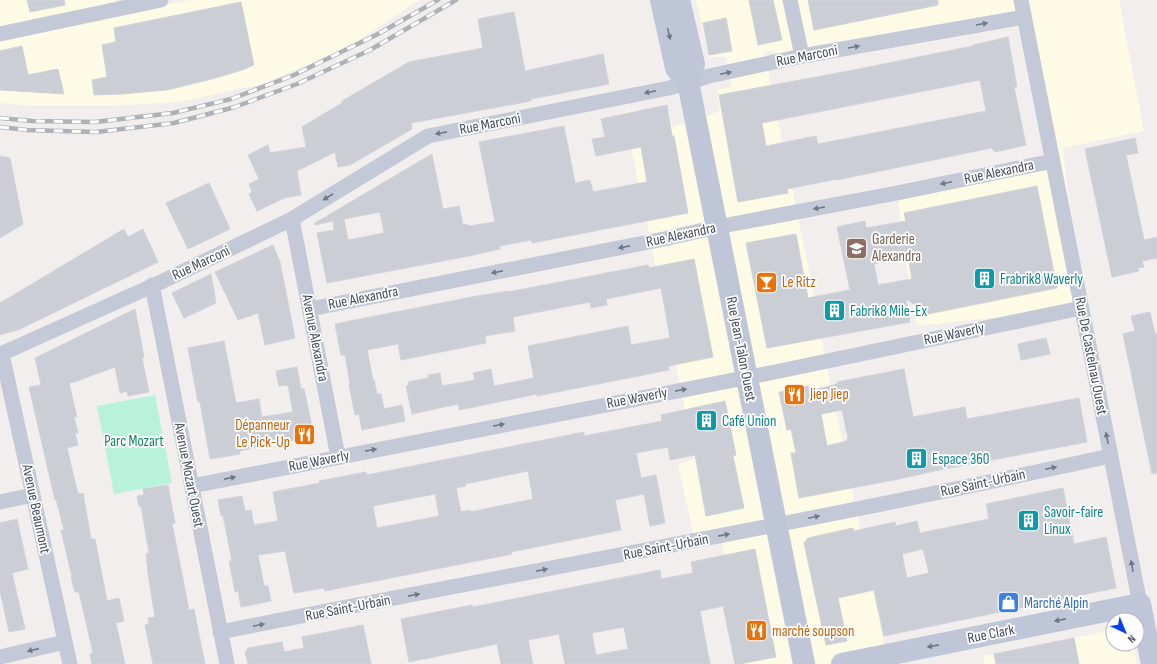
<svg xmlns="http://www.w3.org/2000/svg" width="1157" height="664" font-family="'Sofia Sans Condensed',sans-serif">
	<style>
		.commercial { fill: #fdfbe5 }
		.green { fill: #b8f2da }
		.building { fill: #ccced6; stroke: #d1d2da; fill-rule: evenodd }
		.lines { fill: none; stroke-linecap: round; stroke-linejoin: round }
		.street { stroke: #c3c9d6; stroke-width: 15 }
		.secondary { stroke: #bec6d8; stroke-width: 22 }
		.rail-casing { stroke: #afb1b9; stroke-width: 4.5 }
		.rail { stroke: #fff; stroke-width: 3; stroke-dasharray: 9; stroke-linecap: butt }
		.oneway { fill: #707887 }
		.oneway2 { fill: #6f7787 }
		.labels { text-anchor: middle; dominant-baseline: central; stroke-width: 3.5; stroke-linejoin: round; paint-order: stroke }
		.street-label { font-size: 15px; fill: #444c5c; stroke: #fff }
		.education-label { font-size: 15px; fill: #785e54; stroke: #fff; text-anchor: start }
		.culture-label { font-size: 15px; fill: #0d838f; stroke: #fff; text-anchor: start }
		.food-label { font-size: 15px; fill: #c56008; stroke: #fff; text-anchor: start }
		.park-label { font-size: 15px; fill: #0f8360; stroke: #fff }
		.shop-label { font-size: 15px; fill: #366cbe; stroke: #fff; text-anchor: start }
	</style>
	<rect width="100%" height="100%" fill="#f1eeed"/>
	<!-- commercial -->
	<path class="commercial" d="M0 0H115L118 14 191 0H419L349 47 262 84 179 102 111 106H30L0 103Z
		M696 0H1021L1024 17 802 56 764 51 814 295 826 362 888 664H741L721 536 695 541 678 465 694 459 681 390 633 156 623 113 668 106 672 127 720 111 717 90 732 87 726 57H709Z
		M1022 0H1119L1144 131 1063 148 1081 308 1069 310 917 326 908 276 897 193 1053 161Z
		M1113 630V644H1133L1137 664H985L983 656Z"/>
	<!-- green -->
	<path class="green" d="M155 395 172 483 114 494 97 406Z"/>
	<!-- building -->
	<path class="building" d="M27 0H64L65 5 30 12Z
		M749 0H773L782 40 758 45Z
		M808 0H938V5L814 30Z
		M241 2 254 65 242 70 212 79 167 90 121 94 94 95 92 80 107 77 102 45 116 42 114 28Z
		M514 12 525 71 603 54 609 84 531 99V101L411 123 412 129 350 165 338 167 335 152 297 171 301 195 284 198 257 211 249 194 252 192 249 184 259 179 248 155 268 145 270 153 306 147 302 127 342 103V101L409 62 483 48 478 19Z
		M726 18 732 51 709 55 703 23Z
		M1008 37 1017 87H1014L1026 145 995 152 991 148 837 180V179L787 189 788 193 738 202 719 95 859 69 973 46V45ZM980 80 986 111 818 144 816 136 766 146 762 123Z
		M22 46 28 75 58 69 64 94 0 90V51Z
		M667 105 672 136H674L688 213 532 243 531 240 499 246 500 249 469 256 327 283 317 233 334 230 333 221 315 225V223L432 154 443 209 459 206 463 225 467 224 468 226 495 222 479 142 564 126 575 183 590 180 593 192 647 182 641 147 596 156 592 139 605 137 601 119ZM380 212 384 233 348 240 344 219Z
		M1135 138 1138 153 1126 155 1144 240 1157 237V258L1142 261 1144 267 1138 268 1139 271 1112 277 1085 149Z
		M0 156 10 158 23 224 0 238Z
		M209 183 230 229 188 249 166 203Z
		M1037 186 1057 288 928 314 906 299 910 322 767 348 746 243 796 234 808 298 850 290 837 227 865 221 866 228 906 221 904 213ZM908 257 912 279 878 285 874 264Z
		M124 229 128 237 143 229 158 262 18 330H17L0 335V303Z
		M273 245 280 262 295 338 265 345 258 313 238 320 215 272Z
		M694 259 713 357 668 366 669 370 537 396V394L459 410 458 404 412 414 406 386 409 385 408 382 429 378 428 375 440 373 442 386 475 380 473 373 491 369 494 386 534 378 528 346 628 326 631 345 670 338 661 288 606 299 607 305 591 308 590 302 513 317 515 331 485 336 486 343 401 360 398 344 367 350 373 380H374L377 394H381L384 409 402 405 405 421 362 430 359 414 355 415 349 385 350 384 345 355H341L335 324 477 296 508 291V292L648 265 649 268Z
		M211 274 216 303 184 318 172 293Z
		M135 309 144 357 142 358 149 392 128 396 127 391 120 393 115 367 77 381 69 383 77 417H74L78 433H75L78 445 67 448 78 494 83 493 91 539H95L107 601 119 598 124 621 116 623 125 664H92L90 654 93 653 85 618 79 592H75L71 577H72L61 530H64L56 499 55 500 29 387 41 385 35 358Z
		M1150 312 1155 334H1157V473L1152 474 1123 334 1135 331 1131 316Z
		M1046 338 1050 354 1021 360 1018 344Z
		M224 341 236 403 259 399 262 417 293 412 288 385 279 386 276 371 297 367 301 389H304L314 436 239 451 240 454 210 459 200 402H198L188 348Z
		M904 369 913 417 965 407 967 419 1079 398 1087 442 934 471 904 478 799 498 791 453H796L791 429 787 430 779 392 808 386 809 391 837 384V382ZM842 410 848 438H847V441L827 446 821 414Z
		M725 401 736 455 733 456 744 508 706 516 695 455 670 460 668 447 636 453 641 478 656 475 665 523 650 526 644 494 615 500 621 530 511 552 512 554 325 591 324 588 294 593 285 551 258 555 264 586H268L271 601 241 607 238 591 235 592 229 561H232L223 516H221L218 500 242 496 245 511 251 510 254 525 278 521 273 492 320 483 319 481 366 472 367 475 584 432V436L647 424 662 421 661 415ZM528 471 533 499 470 512V510L461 512 456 488 466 486 465 484ZM435 494 439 516 377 528 373 506Z
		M168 485 175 523H172L189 610 194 609 205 664H153L145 625 149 624 148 618 155 617 148 574 146 554 149 553 141 506 139 507 137 496 144 495 143 489Z
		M1063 488 1074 544 1106 537 1116 588 884 636 874 590 838 598 847 641 826 645 804 543 808 538 853 528 854 531 895 522 896 526 917 521 920 533 989 519 986 504ZM923 549 929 573 907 578 902 554Z
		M17 519 28 569 12 573 25 629 9 632 0 591V523Z
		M755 549 776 657 740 664H735L723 606 700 611 710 664H565L559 634 528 640 533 664H501L497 644 409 662 401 619 472 605 473 607 660 570 661 579 693 573 691 562ZM624 627 628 649 596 655 592 633Z
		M363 625 371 664H248L245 652 248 648 282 642 284 652 304 648 302 637Z
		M1074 638 1079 664H996L994 654Z"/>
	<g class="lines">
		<!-- street -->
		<path class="street" d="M790 0 802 56
			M1021 0 1140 604
			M0 34 161 0
			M292 219 338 457
			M152 285 227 664
			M310 309 664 239 717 227 897 193 1053 161
			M0 354 12 349 161 282 292 219 428 136 669 88 709 76 802 56 1024 17
			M2 354 70 664
			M192 486 775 372 1081 308
			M0 502 33 495
			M220 632C517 573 815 521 1110 456
			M0 657 65 642"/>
		<!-- secondary -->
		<path class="secondary" d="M661 0 676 68 688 82
			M679 0 694 64 688 82 804 664
			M842 664 1140 604 1152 664"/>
		<defs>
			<path id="rail" d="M0 118 32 121 95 122 173 113 231 99 294 75 378 34 438 0
				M0 127 27 130 96 132 174 123 235 107 297 84 370 50 456 0"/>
		</defs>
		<!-- rail casing -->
		<use href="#rail" class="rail-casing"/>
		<!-- rail -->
		<use href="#rail" class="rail"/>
	</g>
	<!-- one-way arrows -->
	<defs><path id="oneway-solid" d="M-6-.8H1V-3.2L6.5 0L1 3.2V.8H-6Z"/></defs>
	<g class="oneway">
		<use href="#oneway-solid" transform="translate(982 24) rotate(-10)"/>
		<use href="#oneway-solid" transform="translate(854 47) rotate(-10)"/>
		<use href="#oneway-solid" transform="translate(726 73) rotate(-12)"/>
		<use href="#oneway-solid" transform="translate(650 92) rotate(169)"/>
		<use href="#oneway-solid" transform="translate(441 133) rotate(169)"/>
		<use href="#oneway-solid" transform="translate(946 183) rotate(168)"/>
		<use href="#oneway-solid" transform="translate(328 197) rotate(148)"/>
		<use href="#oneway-solid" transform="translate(819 208) rotate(169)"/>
		<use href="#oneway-solid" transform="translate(624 247) rotate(169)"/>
		<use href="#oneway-solid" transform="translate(497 272) rotate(169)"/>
		<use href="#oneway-solid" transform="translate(681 390) rotate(-11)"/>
		<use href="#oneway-solid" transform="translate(499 425) rotate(-11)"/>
		<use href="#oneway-solid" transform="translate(1107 438) rotate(-101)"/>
		<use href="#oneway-solid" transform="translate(371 450) rotate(-11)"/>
		<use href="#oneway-solid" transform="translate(1051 468) rotate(-12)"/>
		<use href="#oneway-solid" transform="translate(230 478) rotate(-11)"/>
		<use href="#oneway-solid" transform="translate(814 517) rotate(-12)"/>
		<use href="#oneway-solid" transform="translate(724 535) rotate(-11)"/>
		<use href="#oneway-solid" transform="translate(1132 566) rotate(-100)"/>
		<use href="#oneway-solid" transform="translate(542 570) rotate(-11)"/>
		<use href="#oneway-solid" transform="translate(414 595) rotate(-11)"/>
		<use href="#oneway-solid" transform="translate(259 625) rotate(-11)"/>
		<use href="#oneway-solid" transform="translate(33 650) rotate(167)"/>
	</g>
	<g class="oneway2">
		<use href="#oneway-solid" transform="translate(669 34) rotate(77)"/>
		<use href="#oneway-solid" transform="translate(1060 620) rotate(169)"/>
		<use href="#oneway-solid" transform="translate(933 646) rotate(169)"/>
	</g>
	<!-- icons -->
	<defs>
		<symbol id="school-square" viewBox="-11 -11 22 22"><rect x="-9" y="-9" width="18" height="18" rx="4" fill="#8d6e63" stroke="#fff"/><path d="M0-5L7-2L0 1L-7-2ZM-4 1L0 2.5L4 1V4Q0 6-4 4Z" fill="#fff"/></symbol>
		<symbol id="building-square" viewBox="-11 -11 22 22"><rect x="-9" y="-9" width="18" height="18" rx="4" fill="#0f9aa8" stroke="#fff"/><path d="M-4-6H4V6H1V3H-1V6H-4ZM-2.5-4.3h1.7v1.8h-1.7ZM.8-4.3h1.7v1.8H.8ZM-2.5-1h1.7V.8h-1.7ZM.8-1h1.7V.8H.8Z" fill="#fff"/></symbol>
		<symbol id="bar-square" viewBox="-11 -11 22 22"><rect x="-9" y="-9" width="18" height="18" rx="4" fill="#e8710a" stroke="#fff"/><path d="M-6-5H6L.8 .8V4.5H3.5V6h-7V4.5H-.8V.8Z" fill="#fff"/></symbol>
		<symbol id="restaurant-square" viewBox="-11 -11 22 22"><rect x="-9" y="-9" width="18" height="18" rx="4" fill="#e8710a" stroke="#fff"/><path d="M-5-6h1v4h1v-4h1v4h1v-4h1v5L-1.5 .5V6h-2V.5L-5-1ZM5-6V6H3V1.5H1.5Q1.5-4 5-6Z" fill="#fff"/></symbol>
		<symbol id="shop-square" viewBox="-11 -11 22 22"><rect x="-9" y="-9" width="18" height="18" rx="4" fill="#3f7fe0" stroke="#fff"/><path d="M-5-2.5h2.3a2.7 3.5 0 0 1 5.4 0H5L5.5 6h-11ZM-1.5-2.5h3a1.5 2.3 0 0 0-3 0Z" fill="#fff"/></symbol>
	</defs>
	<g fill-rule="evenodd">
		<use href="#school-square" x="844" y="236" width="25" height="25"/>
		<use href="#building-square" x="972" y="266" width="25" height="25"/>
		<use href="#bar-square" x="754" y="270" width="25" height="25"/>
		<use href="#building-square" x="822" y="298" width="25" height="25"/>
		<use href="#restaurant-square" x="782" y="382" width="25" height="25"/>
		<use href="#building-square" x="694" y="408" width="25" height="25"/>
		<use href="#restaurant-square" x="292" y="422" width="25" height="25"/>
		<use href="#building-square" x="904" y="446" width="25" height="25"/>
		<use href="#building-square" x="1016" y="508" width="25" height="25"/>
		<use href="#shop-square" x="996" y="590" width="25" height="25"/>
		<use href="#restaurant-square" x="744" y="618" width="25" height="25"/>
	</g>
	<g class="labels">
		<!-- street labels -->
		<g class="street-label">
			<text transform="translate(807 56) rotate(-11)">Rue Marconi</text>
			<text transform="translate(490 124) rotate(-11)">Rue Marconi</text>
			<text transform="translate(999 172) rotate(-12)">Rue Alexandra</text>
			<text transform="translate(681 235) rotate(-12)">Rue Alexandra</text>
			<text transform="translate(201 263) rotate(-25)">Rue Marconi</text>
			<text transform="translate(363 298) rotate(-11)">Rue Alexandra</text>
			<text transform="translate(954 334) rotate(-12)">Rue Waverly</text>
			<text transform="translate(315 338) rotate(79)">Avenue Alexandra</text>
			<text transform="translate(741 349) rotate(79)">Rue Jean-Talon Ouest</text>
			<text transform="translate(1091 356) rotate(79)">Rue De Castelnau Ouest</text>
			<text transform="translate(637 398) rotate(-11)">Rue Waverly</text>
			<text transform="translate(319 461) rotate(-11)">Rue Waverly</text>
			<text transform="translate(189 475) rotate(79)">Avenue Mozart Ouest</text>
			<text transform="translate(983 483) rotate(-12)">Rue Saint-Urbain</text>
			<text transform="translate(36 509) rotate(78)">Avenue Beaumont</text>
			<text transform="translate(666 547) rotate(-11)">Rue Saint-Urbain</text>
			<text transform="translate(348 608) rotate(-11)">Rue Saint-Urbain</text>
			<text transform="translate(991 634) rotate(-11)">Rue Clark</text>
		</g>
		<!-- education labels -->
		<g class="education-label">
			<text x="872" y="239">Garderie<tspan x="872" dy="17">Alexandra</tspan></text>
		</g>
		<!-- culture labels -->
		<g class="culture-label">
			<text x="1000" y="279">Frabrik8 Waverly</text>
			<text x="850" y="311">Fabrik8 Mile-Ex</text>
			<text x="722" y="421">Café Union</text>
			<text x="932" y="459">Espace 360</text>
			<text x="1044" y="512">Savoir-faire<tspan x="1044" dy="17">Linux</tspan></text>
		</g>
		<!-- food labels -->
		<g class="food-label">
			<text x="782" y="282">Le Ritz</text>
			<text x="810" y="394">Jiep Jiep</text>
			<text x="290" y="425" text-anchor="end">Dépanneur<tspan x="290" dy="17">Le Pick-Up</tspan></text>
			<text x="772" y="631">marché soupson</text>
		</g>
		<!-- park labels -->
		<g class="park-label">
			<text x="134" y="441">Parc Mozart</text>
		</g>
		<!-- shop labels -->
		<g class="shop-label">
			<text x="1024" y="603">Marché Alpin</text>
		</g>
	</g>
	<!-- north arrow -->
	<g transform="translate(1125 632) rotate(136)"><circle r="19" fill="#ffffff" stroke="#b4b7be"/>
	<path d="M0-3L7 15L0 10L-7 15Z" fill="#0b42ed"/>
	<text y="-6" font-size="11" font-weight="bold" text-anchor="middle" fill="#444c5c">N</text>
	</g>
</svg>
